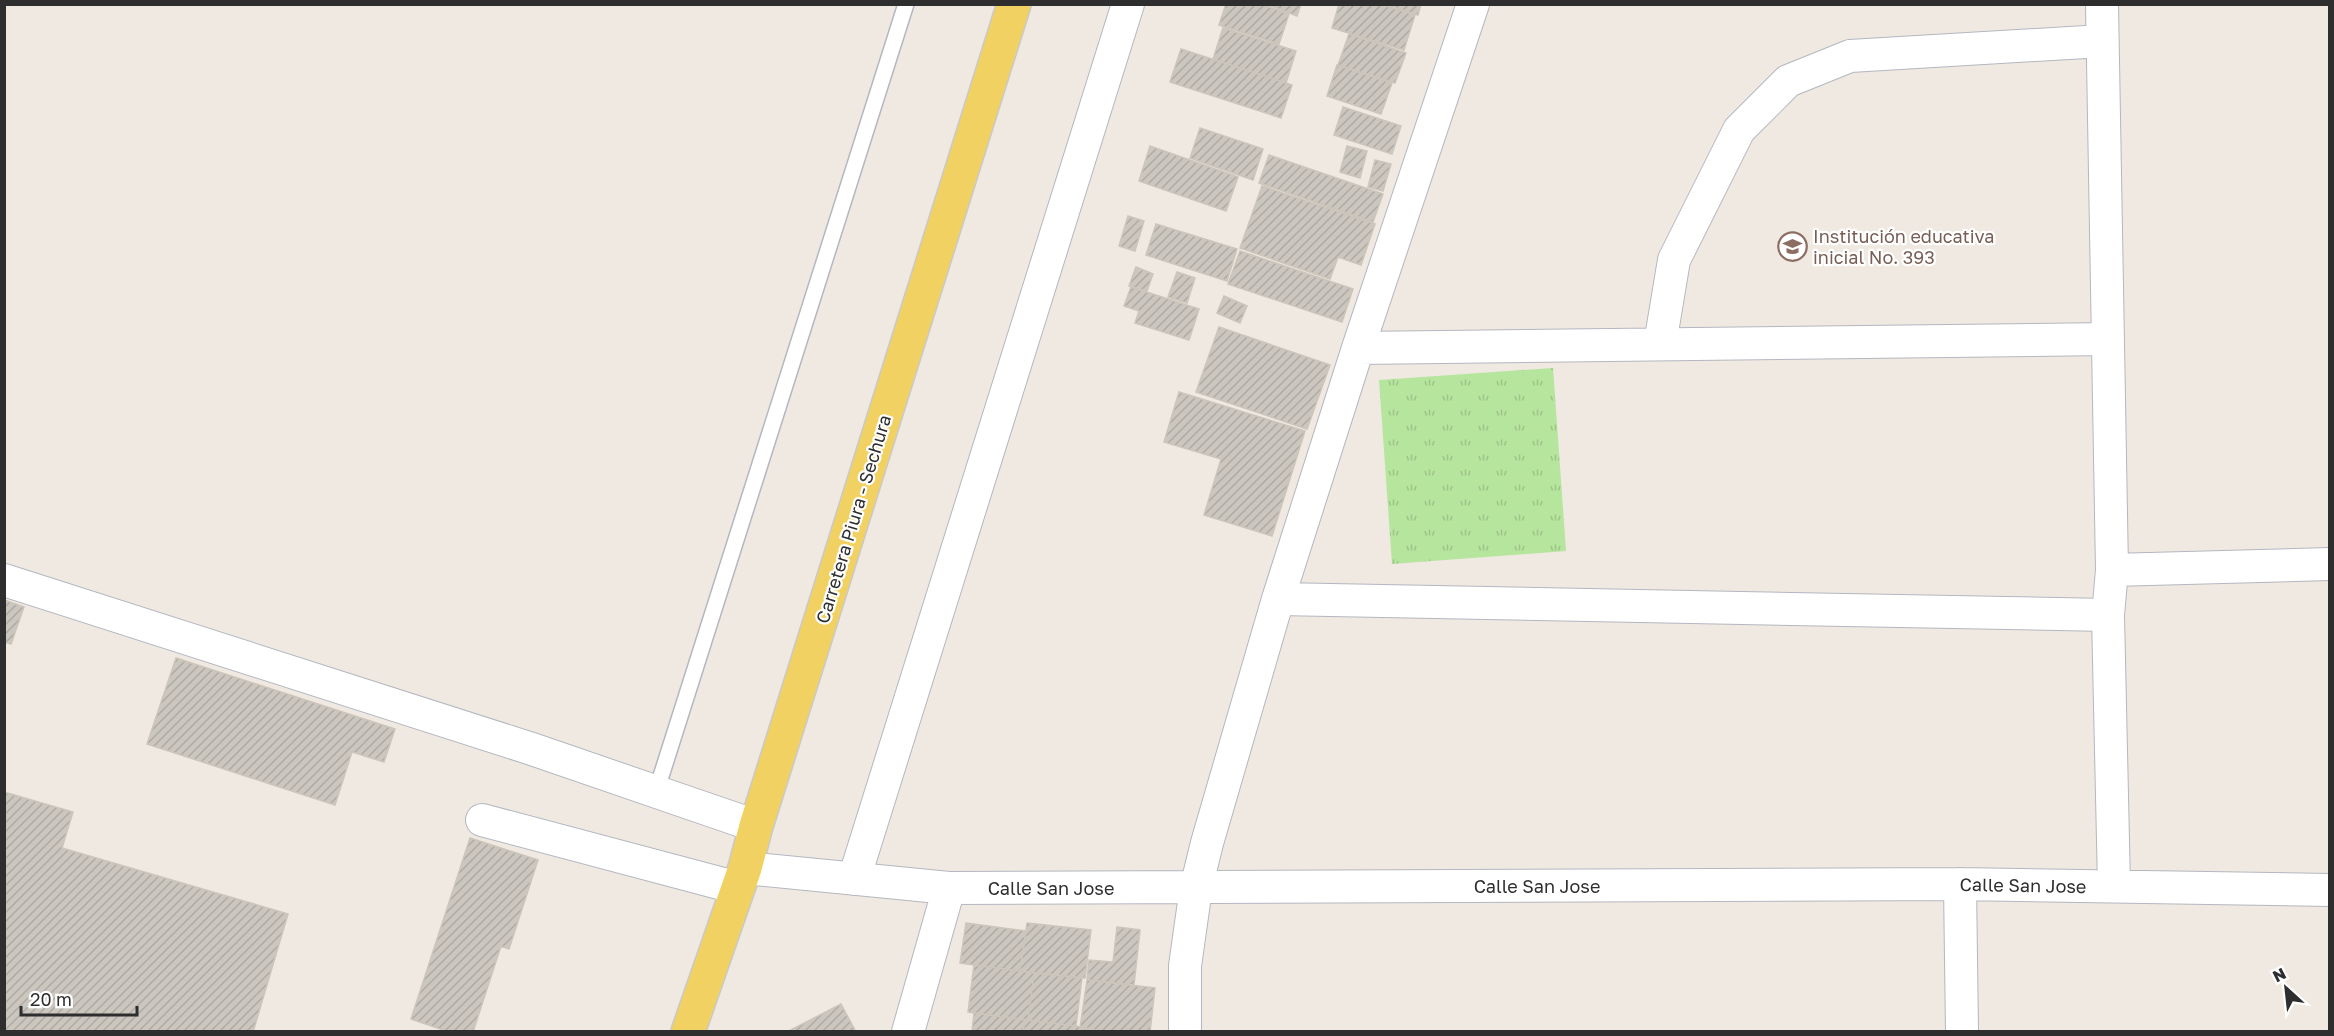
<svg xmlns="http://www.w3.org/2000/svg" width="2334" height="1036" font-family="'Golos Text',sans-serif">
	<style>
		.park { fill: url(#park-tufts) }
		.building { fill: url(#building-hatch); stroke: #cbc5ba; stroke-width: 1.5 }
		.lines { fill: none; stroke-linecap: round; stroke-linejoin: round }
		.service-casing { stroke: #b4b7c1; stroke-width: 18 }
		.minor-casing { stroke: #b4b7c1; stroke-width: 34 }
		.primary-casing { stroke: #c9c9c9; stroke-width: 36 }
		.service { stroke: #fff; stroke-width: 15 }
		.minor { stroke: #fff; stroke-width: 32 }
		.primary { stroke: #f2d163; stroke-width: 33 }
		.labels { text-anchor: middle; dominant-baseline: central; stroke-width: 4.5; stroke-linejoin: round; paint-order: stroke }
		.education-label { font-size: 18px; fill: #785e54; stroke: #fff; text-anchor: start }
		.street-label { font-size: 18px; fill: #2e2e2e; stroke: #fff }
	</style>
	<defs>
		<pattern id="park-tufts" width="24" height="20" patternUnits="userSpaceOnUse" patternTransform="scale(1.5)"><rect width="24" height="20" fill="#b6e59e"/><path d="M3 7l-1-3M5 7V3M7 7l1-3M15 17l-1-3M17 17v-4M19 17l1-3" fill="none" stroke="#9dc588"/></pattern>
		<pattern id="building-hatch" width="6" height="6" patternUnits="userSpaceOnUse" patternTransform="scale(1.5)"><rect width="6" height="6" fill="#cbc7bf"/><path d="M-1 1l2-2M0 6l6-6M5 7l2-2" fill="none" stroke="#afaba4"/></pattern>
	</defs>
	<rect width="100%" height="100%" fill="#efe9e1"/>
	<!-- park -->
	<path class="park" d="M1553 368 1566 551 1392 564 1379 380Z"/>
	<!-- building -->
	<path class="building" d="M1226 4H1260L1289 14 1279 44 1219 25Z
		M1266 4H1301L1297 16Z
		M1339 4H1380L1415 15 1404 50 1332 28Z
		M1383 4H1421L1418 15Z
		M1223 28 1296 51 1286 83 1213 59Z
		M1349 34 1406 53 1395 83 1338 65Z
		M1181 49 1292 85 1281 118 1170 82Z
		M1337 65 1392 83 1381 114 1327 96Z
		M1343 107 1401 126 1392 154 1334 135Z
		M1200 128 1263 149 1253 180 1190 158Z
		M1150 146 1238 177 1226 211 1139 181Z
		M1347 146 1367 151 1360 178 1340 172Z
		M1269 155 1383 194 1373 222 1259 183Z
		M1375 160 1391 164 1383 191 1368 187Z
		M1262 186 1375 224 1361 265 1338 257 1330 279 1240 248Z
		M1128 216 1144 221 1135 251 1119 246Z
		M1156 224 1237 249 1227 281 1146 255Z
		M1240 251 1353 289 1342 322 1228 284Z
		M1136 267 1153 274 1147 291 1129 286Z
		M1177 272 1195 278 1187 303 1168 297Z
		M1131 287 1199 309 1189 340 1135 323 1139 311 1124 306Z
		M1224 296 1247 306 1240 323 1217 313Z
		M1219 327 1330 365 1307 429 1196 392Z
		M1179 392 1305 431 1272 536 1204 515 1221 459 1164 442Z
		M4 600 24 607 11 644 4 642Z
		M176 658 395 729 384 762 352 752 335 805 147 744Z
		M4 792 73 812 62 848 288 914 253 1032H4Z
		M470 838 538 860 509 949 501 946 473 1032H449L411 1019Z
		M966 923 1026 931 1020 971 960 963Z
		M1027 923 1091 930 1085 978 1020 971Z
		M1117 927 1140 930 1134 985 1087 980 1089 960 1113 962Z
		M974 965 1034 973 1028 1020 968 1012Z
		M1034 973 1082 978 1076 1026 1028 1020Z
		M1087 980 1155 988 1150 1032H1110L1080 1028Z
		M841 1004 856 1032H787Z
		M974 1013 1025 1020 1023 1032H972Z
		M1025 1020 1076 1026 1096 1030V1032H1023Z"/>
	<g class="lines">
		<defs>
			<path id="service" d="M656 792 906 4"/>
			<path id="minor" d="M2102 4 2112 570 2108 615 2114 886
				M1660 344 1674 260 1739 130 1788 81 1850 56 2102 41
				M1358 348 2108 339
				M2112 570 2330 564
				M4 580 532 749 756 826
				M1278 599 2108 615
				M482 820 738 888
				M745 868 949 888 1960 884 2330 890
				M854 879 1128 4
				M1960 884 1962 1032
				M908 1032 949 888
				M1185 1032V966L1196 888 1207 843 1278 599 1358 348 1473 4"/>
			<path id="primary" d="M688 1032 745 868 756 826 1014 4"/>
		</defs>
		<!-- service casing -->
		<use href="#service" class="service-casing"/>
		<!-- minor casing -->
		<use href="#minor" class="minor-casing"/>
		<!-- primary casing -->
		<use href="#primary" class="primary-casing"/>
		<!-- service -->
		<use href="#service" class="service"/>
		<!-- minor -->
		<use href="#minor" class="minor"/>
		<!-- primary -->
		<use href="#primary" class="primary"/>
	</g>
	<!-- icons -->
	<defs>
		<symbol id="school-ring" viewBox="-11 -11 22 22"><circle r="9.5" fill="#fff" stroke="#8d6e63" stroke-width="1.5"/><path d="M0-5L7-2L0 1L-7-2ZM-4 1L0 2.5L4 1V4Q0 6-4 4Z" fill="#8d6e63"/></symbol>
	</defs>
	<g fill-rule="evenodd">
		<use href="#school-ring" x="1776" y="230" width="33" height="33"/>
	</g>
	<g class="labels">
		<!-- education labels -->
		<g class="education-label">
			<text x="1813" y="236">Institución educativa<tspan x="1813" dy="21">inicial No. 393</tspan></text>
		</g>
		<!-- street labels -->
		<g class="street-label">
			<text transform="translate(853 519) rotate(-73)">Carretera Piura - Sechura</text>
			<text transform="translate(2023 885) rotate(1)">Calle San Jose</text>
			<text x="1537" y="886">Calle San Jose</text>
			<text x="1051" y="888">Calle San Jose</text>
		</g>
	</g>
	<!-- border -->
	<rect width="2334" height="1036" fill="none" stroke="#2e2e2e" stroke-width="12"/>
	<!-- north arrow -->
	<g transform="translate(2286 988) rotate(333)" stroke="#ffffff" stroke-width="4.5" paint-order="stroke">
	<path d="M0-4.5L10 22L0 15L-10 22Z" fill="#2e2e2e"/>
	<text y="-9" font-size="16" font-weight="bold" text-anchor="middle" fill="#2e2e2e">N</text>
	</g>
	<!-- scale -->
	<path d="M21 1006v9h116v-9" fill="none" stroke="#2e2e2e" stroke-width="3"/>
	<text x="30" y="1006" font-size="18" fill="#2e2e2e" stroke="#ffffff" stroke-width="4.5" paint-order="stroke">20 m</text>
</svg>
